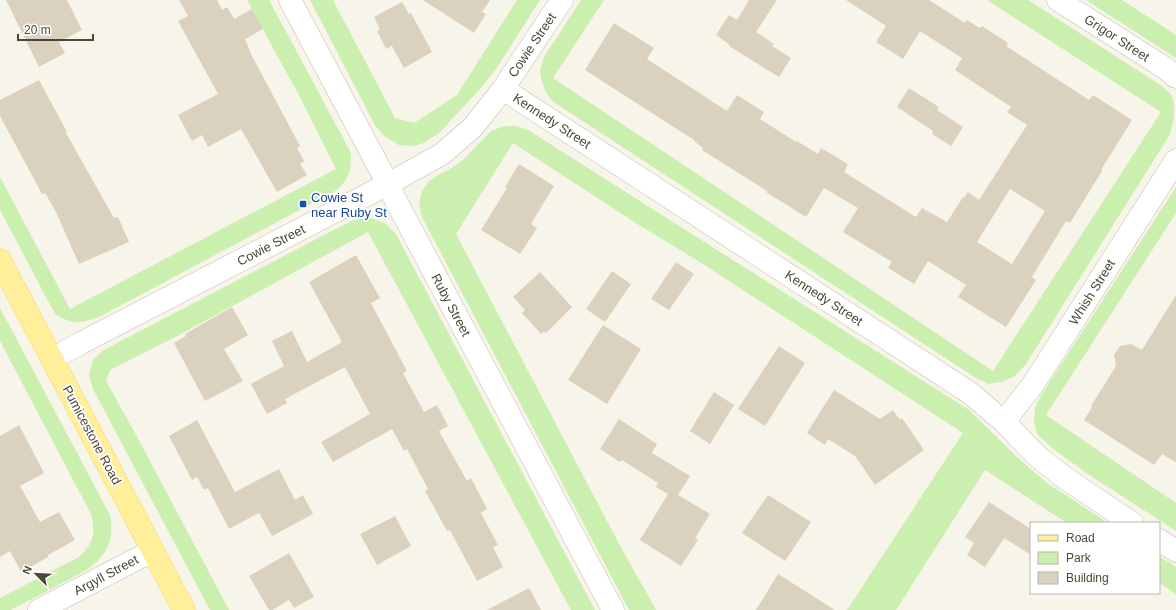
<svg xmlns="http://www.w3.org/2000/svg" width="1176" height="610" font-family="Arial,sans-serif">
	<style>
		.green { fill: #caefae }
		.building { fill: #dad2be; fill-rule: evenodd }
		.lines { fill: none; stroke-linecap: round; stroke-linejoin: round }
		.minor-casing { stroke: #c3beab; stroke-width: 23 }
		.major-casing { stroke: #f2d75c; stroke-width: 23 }
		.minor { stroke: #fff; stroke-width: 22 }
		.major { stroke: #ffef9a; stroke-width: 22 }
		.transit-dot { fill: #1a4fb4; stroke: #fff; stroke-width: 1.5 }
		.labels { text-anchor: middle; dominant-baseline: central; stroke-width: 3.5; stroke-linejoin: round; paint-order: stroke }
		.street-label { font-size: 13px; fill: #4c4637; stroke: #fff }
		.transit-label { font-size: 13px; fill: #164399; stroke: #fff; text-anchor: start }
	</style>
	<rect width="100%" height="100%" fill="#f7f4ea"/>
	<!-- green -->
	<path class="green" d="M247 0H269L351 153C351 171 350 177 337 190L99 317C78 324 74 325 55 314L0 210V177L70 309 336 169 302 101Z
		M310 0H333L395 118 414 123 457 95 517 0H540L496 69 479 90 439 133 424 143 412 146 399 145 384 136 375 125Z
		M581 0H604L553 78 993 371 1161 112 987 0H1028L1162 86C1165 89 1169 92 1172 96 1176 108 1174 124 1169 136L1026 364 1015 376 1001 382 989 384 976 378 552 101 546 92 542 82 540 71 544 57Z
		M1086 0H1122L1176 35V58Z
		M504 126H516L528 130 969 410 1019 459 1047 483 1108 523H1067L985 470 896 610H847L963 433 703 264 639 225 513 143 456 234 618 542 656 610H629L422 217 419 205 422 191 429 181 440 174 449 170 464 159 491 131Z
		M1176 187V213L1046 415 1176 503V531L1088 474 1056 451 1038 435 1034 423 1035 408 1040 397Z
		M368 217 385 223 396 234 595 610H571L368 232 181 334 110 370 106 381 134 431 229 610H210L93 389 89 374 93 360 102 351 351 221Z
		M0 308 110 515C115 543 105 558 83 572L11 610H0V598L79 557C94 542 96 534 91 514L0 341Z
		M1159 556 1176 567V594L1159 583Z"/>
	<!-- building -->
	<path class="building" d="M6 0H67L82 30 59 42 65 53 39 67Z
		M179 0H217L222 10 227 7 234 19 252 9 263 29 245 39 252 56 300 146 297 148 304 161 300 164 307 175 277 192 241 129 208 147 202 135 192 141 178 115 218 94 178 21 188 16Z
		M423 0H490L482 12 486 14 474 33Z
		M749 0H777L756 32 774 44 772 46 791 58 779 77 729 46 730 45 716 35 729 15 737 20Z
		M846 0H929L965 23 967 20 980 28 982 26 1008 43 1006 46 1089 100 1093 95 1132 120 1101 170 1102 171 1070 223 1066 221 1032 277 1036 280 1006 327 958 297 966 285 928 261 914 284 888 268 892 262 843 232 858 208 824 188 806 217 766 192 767 191 702 150 703 148 694 141V140L585 70 614 23 654 48 647 59 727 111 737 95 764 112 760 119 796 142 797 141 818 154 821 148 848 164 844 172 916 217 922 208 947 222 963 197 964 198 968 192 979 200 1027 125 1007 112 1011 107 955 70 962 58 920 31 903 59 876 42 886 26ZM1010 189 1045 211 1012 264 977 242Z
		M402 2 409 14 411 13 432 52 404 68 392 46 386 49 377 31 380 30 374 17Z
		M39 80 67 132 66 133 114 218 118 217 129 242 79 264 56 212 45 193 42 194 0 116V100Z
		M909 88 939 107 937 110 963 127 951 146 932 134 933 131 897 107Z
		M519 164 554 186 531 224 537 228 520 254 481 230 507 188 505 187Z
		M356 255 380 298 371 303 407 371 403 373 424 412 437 405 448 426 439 431 467 481 471 478 487 509 481 513 498 545 493 547 503 567 477 581 450 530 447 531 425 491 428 489 407 449 404 451 392 429 333 462 321 442 370 414 345 367 285 399 287 403 267 414 251 384 284 366 272 341 292 331 307 362 342 342 309 282Z
		M676 262 694 274 669 310 651 299Z
		M612 271 631 284 605 322 586 309Z
		M540 272 572 307 546 333 544 331 541 334 522 313 525 310 513 297Z
		M1176 295V462L1162 454 1154 465 1084 420 1092 407 1091 406 1116 366 1114 355 1120 346 1131 344 1142 350Z
		M232 307 248 335 224 349 243 381 205 401 174 343 186 336 185 334Z
		M603 325 641 349 607 404 568 380Z
		M779 346 805 363 765 426 738 409Z
		M834 390 880 419 893 410 900 420 902 418 924 450 875 485 855 456 828 439 825 445 807 433Z
		M714 392 734 405 710 444 690 431Z
		M619 419 657 444 652 453 690 476 678 495 710 514 695 538 698 540 681 566 640 540 668 494 656 487 658 483 622 460 620 462 600 449Z
		M197 420 235 492 279 469 295 500 303 495 313 514 272 536 259 513 229 529 208 488 204 490 197 477 192 480 169 436Z
		M19 425 44 473 20 486 40 522 59 512 75 540 48 555V557L21 572 10 551 0 557V436Z
		M768 495 811 522 785 561 742 533Z
		M989 502 1031 529V555L1004 538 985 567 967 555 974 543 965 537Z
		M395 516 411 546 377 565 360 534Z
		M289 553 314 597 294 608 289 600 272 610H269L249 576Z
		M778 574 835 610H756Z
		M529 588 541 610H487Z"/>
	<g class="lines">
		<defs>
			<path id="minor" d="M290 0 388 184 395 199 613 610
				M1058 0 1165 68 1176 77
				M503 89 970 393 1004 422 1038 457 1065 478 1132 523
				M52 359 81 343 388 184 442 154 473 127 503 89 562 0
				M1004 422 1034 383 1176 160
				M1159 540 1176 551
				M39 610 152 551"/>
			<path id="major" d="M0 260 184 610"/>
		</defs>
		<!-- minor casing -->
		<use href="#minor" class="minor-casing"/>
		<!-- major casing -->
		<use href="#major" class="major-casing"/>
		<!-- minor -->
		<use href="#minor" class="minor"/>
		<!-- major -->
		<use href="#major" class="major"/>
	</g>
	<!-- markers -->
	<rect class="transit-dot" x="299" y="200" width="8" height="8" rx="2"/>
	<g class="labels">
		<!-- street labels -->
		<g class="street-label">
			<text transform="translate(1117 38) rotate(33)">Grigor Street</text>
			<text transform="translate(532 45) rotate(-56)">Cowie Street</text>
			<text transform="translate(552 121) rotate(33)">Kennedy Street</text>
			<text transform="translate(271 245) rotate(-27)">Cowie Street</text>
			<text transform="translate(1092 292) rotate(-58)">Whish Street</text>
			<text transform="translate(824 298) rotate(33)">Kennedy Street</text>
			<text transform="translate(451 305) rotate(62)">Ruby Street</text>
			<text transform="translate(92 435) rotate(62)">Pumicestone Road</text>
			<text transform="translate(106 575) rotate(-28)">Argyll Street</text>
		</g>
		<!-- transit labels -->
		<g class="transit-label">
			<text x="311" y="197">Cowie St<tspan x="311" dy="15">near Ruby St</tspan></text>
		</g>
	</g>
	<!-- legend -->
	<rect x="1030" y="522" width="130" height="72" fill="#ffffff" stroke="#b7b5af"/>
	<rect x="1038" y="535" width="20" height="6" fill="#ffef9a" stroke="#b7b5af"/>
	<text x="1066" y="542" font-size="12" fill="#4c4637">Road</text>
	<rect x="1038" y="552" width="20" height="12" fill="#caefae" stroke="#b7b5af"/>
	<text x="1066" y="562" font-size="12" fill="#4c4637">Park</text>
	<rect x="1038" y="572" width="20" height="12" fill="#dad2be" stroke="#b7b5af"/>
	<text x="1066" y="582" font-size="12" fill="#4c4637">Building</text>
	<!-- north arrow -->
	<g transform="translate(36 574) rotate(294)" stroke="#ffffff" stroke-width="3" paint-order="stroke">
	<path d="M0-3L7 15L0 10L-7 15Z" fill="#4c4637"/>
	<text y="-6" font-size="11" font-weight="bold" text-anchor="middle" fill="#4c4637">N</text>
	</g>
	<!-- scale -->
	<path d="M18 34v6h75v-6" fill="none" stroke="#4c4637" stroke-width="2"/>
	<text x="24" y="34" font-size="12" fill="#4c4637" stroke="#ffffff" stroke-width="3" paint-order="stroke">20 m</text>
</svg>
